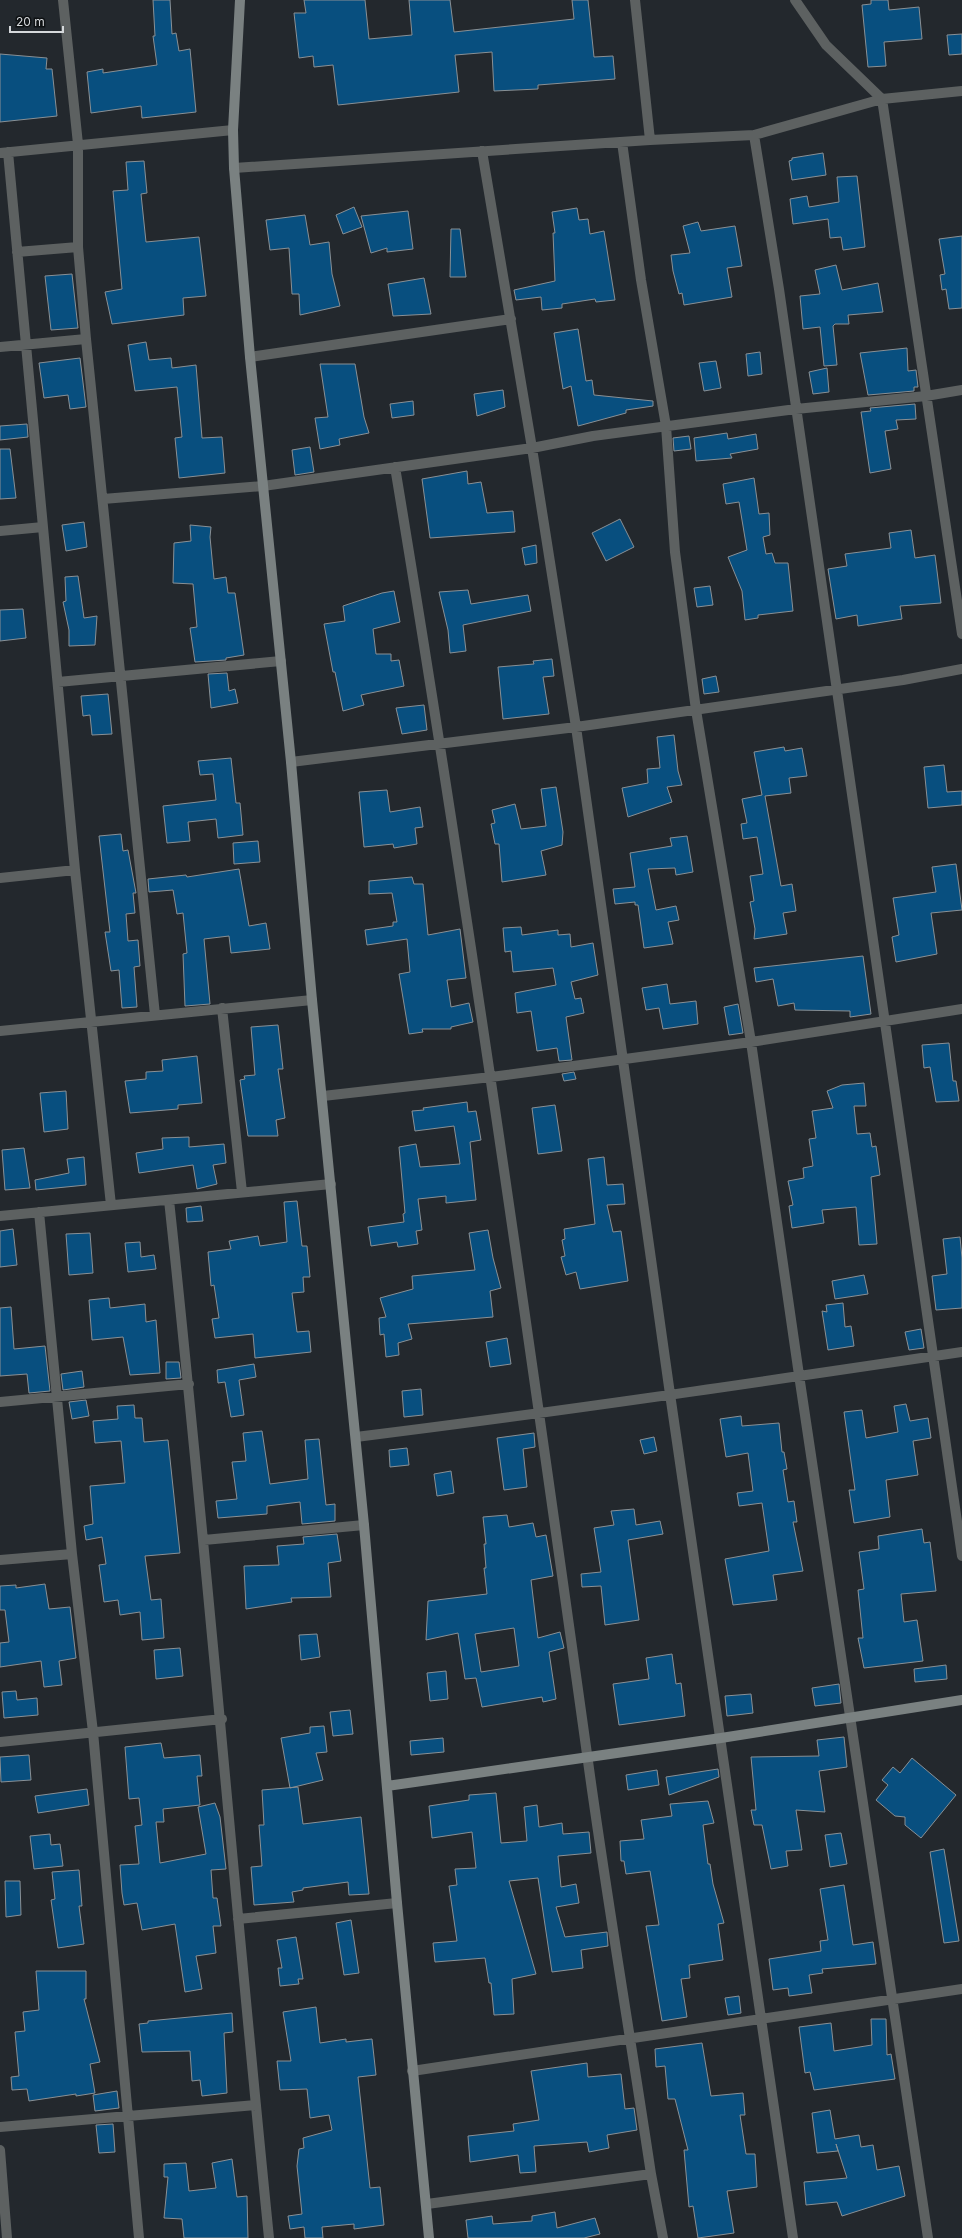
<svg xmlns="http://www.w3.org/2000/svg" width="962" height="2238" font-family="Inter,sans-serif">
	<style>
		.building { fill: #084f7f; stroke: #899095; fill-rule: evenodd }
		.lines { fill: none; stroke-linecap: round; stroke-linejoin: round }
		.street { stroke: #5d6161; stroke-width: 10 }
		.secondary { stroke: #7a8181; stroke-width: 10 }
	</style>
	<rect width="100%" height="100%" fill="#23282d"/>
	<!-- building -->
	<path class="building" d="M153 0H170L172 34 176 33 179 51 190 49 196 112 142 118 141 106 91 113 87 72 103 69V73L157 65 153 36H155Z
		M304 0H365L369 39 412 35 409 0H450L454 32 574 19 572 0H588L594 57 613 56 615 79 538 85V89L494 91 492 52 455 55 459 92 338 105 333 65 314 67 313 56 299 58 294 13H306Z
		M871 0H888L889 10 919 7 922 39 884 42 886 66 868 67 862 5 871 4Z
		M962 34V54L949 55 947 35Z
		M0 54 47 58 46 69H52L57 116 0 122Z
		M823 153 826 175 792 180 789 161 792 160V158Z
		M144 161 147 193 141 194 146 242 199 237 206 296 183 298 184 315 112 324 105 292 122 289 113 191 128 190 126 162Z
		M857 176 865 247 843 250 841 237 830 238 828 219 793 224 790 199 807 196 809 207 839 202 837 177Z
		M354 207 362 227 343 234 336 215Z
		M577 208 579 220 588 219 590 234 604 231 615 300 596 302 595 299 562 304V308L542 310 541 297 516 300 514 290 555 281 553 233H555L552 212Z
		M408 211 413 249 387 252V248L371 253 361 216Z
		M305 215 310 245 329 242 332 274 340 306 300 315 299 294H292L289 248 270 250 266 220Z
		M698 222 701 231 735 226 742 266 727 268 732 297 684 305 682 293 679 294 673 271 671 255 690 253 683 226Z
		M451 229H460L466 277H450Z
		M962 236V308L949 309 946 289 942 290 940 275 945 274 939 239Z
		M836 265 842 290 878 283 883 312 848 315 849 324H835L833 326 837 365 824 366 820 327 803 329 800 296 820 294 815 270Z
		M72 274 78 328 51 330 45 276Z
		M424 278 431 314 393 316 388 284Z
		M578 329 586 381 592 380 594 395 653 401V406L626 410V413L578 426 571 386 563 389 554 333Z
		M146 342 149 360 171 358 172 368 196 365 202 438 222 437 225 473 179 478 175 438 182 437 177 387 135 391 128 345Z
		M907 348 908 371 916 370 918 387H914V391L868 395 860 353Z
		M760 352 762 374 748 376 746 354Z
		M80 358 86 407 70 409 68 395 44 398 39 363Z
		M716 361 721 388 704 391 699 363Z
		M320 364H355L364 417 369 433 339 439 340 445 320 449 315 418 328 417Z
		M827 368 829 392 813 394 809 372Z
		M503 390 505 407 477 416 474 394Z
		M413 401 414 415 392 418 390 404Z
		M915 404 916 419 896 420 898 429 885 431 891 469 870 473 861 412 871 411 870 408Z
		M27 424 28 437 0 440V426Z
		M727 433 728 439 756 434 758 449 730 454 732 458 696 461 694 438Z
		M689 436 691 449 674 451 673 438Z
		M310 447 314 472 295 475 292 450Z
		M0 449H10L16 498 0 499Z
		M467 471 468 484 481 482 487 513 513 511 515 532 430 538 422 479Z
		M754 478 759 514 769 513 770 535 763 537 766 554 772 553 775 563H788L793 611 758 615V618L745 620 742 591 728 557 747 550 739 502 726 504 723 484Z
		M620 519 634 547 606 561 592 533Z
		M84 522 87 547 66 551 62 525Z
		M190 525 211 527 210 537 214 579 226 577 228 593H235L244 655 226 658V660L195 662 190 628 197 627 193 584 173 583 174 543 191 541Z
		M911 530 915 558 935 555 941 603 900 606 902 619 858 626 857 615 836 619 828 569 847 566 845 554 891 548 889 533Z
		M536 545 537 563 525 565 522 548Z
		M78 576 84 618 97 616 95 645 69 646V630L63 602 66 601 65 577Z
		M710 586 713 605 697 607 694 588Z
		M468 590 471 604 528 595 531 611 463 625 466 651 450 653 448 630 439 592Z
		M394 591 400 622 373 629 376 654H391V661L399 660 404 686 361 695 364 705 343 711 335 672H333L324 624 345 621 343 606 382 593Z
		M23 609 26 638 0 641V610Z
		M552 659 554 676 543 677 549 714 503 719 498 667 534 664 533 661Z
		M227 673 229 691 235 689 238 703 211 708 208 674Z
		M716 676 719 692 704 694 702 679Z
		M108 694 112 734 92 735 90 715 83 716 81 696Z
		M424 705 427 730 402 734 396 708Z
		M674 735 678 771 682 785 667 787 672 802 628 817 622 788 648 783 647 769 660 768 657 737Z
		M784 747 785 751 802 748 807 776 789 778 791 793 765 796 781 886 792 884 796 911 783 913 787 934 754 939 755 929 750 902 754 901 750 876 763 874 757 837 743 839 741 824 747 823 742 799 762 795 754 752Z
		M231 758 236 803H240L243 835 218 838 216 819 188 822 190 841 167 843 163 806 216 800 213 774 200 775 198 761Z
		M944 765 947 792 962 791V805L928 808 924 767Z
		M556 787 563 832 562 845 541 851 546 875 502 882 499 844H495L491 824 495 823 492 810 515 804 521 829 546 826 541 789Z
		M387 790 390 812 420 807 423 827 415 828 417 844 394 848 393 844 364 847 359 792Z
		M121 834 123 851 128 850 136 893H133L135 913 126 914 128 941 138 940 140 966 134 967 137 1007 122 1008 119 970 111 971 105 932H110L99 836Z
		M687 836 693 872 676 875 675 868 648 869 656 910 676 906 679 920 668 922 673 944 644 948 638 905H635V902L615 904 613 889 635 887 630 853 672 846 670 838Z
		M258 841 260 862 234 864 233 843Z
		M956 864 962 910 931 913 937 954 896 962 892 937 899 935 893 898 936 892 932 867Z
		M239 869 249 926 266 923 270 949 231 953 229 936 204 939 210 1004 185 1006 183 954 187 953 183 913 177 914 173 890 149 892 148 879 186 875 187 877Z
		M412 877 414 884H423L428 935 460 929 466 978 447 980 451 1007 469 1003 473 1022 451 1027V1029H422L423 1032 409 1034 399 974 410 972 407 939 367 945 365 930 393 926V922H397L392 893 369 894V881Z
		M521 927 522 935 558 930V935L570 934 571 947 593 943 598 975 571 982 575 999 581 998 584 1013 566 1017 572 1060 559 1061 557 1048 537 1051 531 1011 517 1013 515 993 556 985 553 968 513 972 511 951 505 952 503 928Z
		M863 956 871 1014 850 1017V1011L795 1010 794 1003 778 1006 773 979 756 982 754 968Z
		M667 984 670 1004 696 1001 698 1024 663 1029 659 1008 646 1010 642 988Z
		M738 1004 743 1033 729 1035 724 1007Z
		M278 1025 283 1069H278L285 1118 276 1120 278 1136H248L240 1080 245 1079 244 1076 255 1075 251 1027Z
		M949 1043 953 1081H956L959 1101 936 1102 930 1067 924 1068 922 1045Z
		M197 1056 202 1103 178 1105V1109L130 1113 125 1081 146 1079V1072L163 1071 162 1060Z
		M574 1072 576 1079 564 1081 562 1074Z
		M864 1083 866 1106H854L857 1134 870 1133 872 1147 876 1146 880 1175 871 1177 877 1244 859 1245 856 1207 822 1210 824 1223 792 1228 789 1206 793 1205 788 1181 804 1178 803 1168 813 1166 809 1139 816 1138 812 1111 833 1108 827 1091 842 1085Z
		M66 1091 68 1129 44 1132 40 1093Z
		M467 1102 468 1112 476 1111 481 1140 470 1142 476 1200 446 1203V1196L418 1199 422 1230 416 1231 418 1244 398 1247 397 1242 371 1246 368 1227 404 1222 403 1214 405 1213 399 1147 416 1144 420 1167 460 1164 454 1126 415 1131 412 1111 424 1110 423 1108Z
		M555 1105 562 1151 538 1154 532 1108Z
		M189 1137V1147L224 1144 226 1163 213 1165 217 1184 197 1189 193 1165 139 1173 136 1153 163 1149 162 1138Z
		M24 1148 30 1188 5 1190 2 1150Z
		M84 1157 86 1185 36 1190 35 1180 69 1173 67 1159Z
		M604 1157 607 1185 623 1184 625 1204 607 1205 613 1232 621 1231 628 1281 580 1289 576 1272 566 1275 561 1257 565 1256 562 1240 565 1239 564 1229 595 1224 588 1159Z
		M297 1201 302 1246H307L310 1277H303L304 1292 292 1293 297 1332 309 1331 311 1352 255 1358 253 1334 215 1338 212 1319 219 1318 214 1285 211 1286 208 1252 231 1249 229 1241 258 1236 260 1246 287 1242 284 1202Z
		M201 1206 203 1221 187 1222 186 1208Z
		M13 1229 17 1265 0 1267V1231Z
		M488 1230 493 1258 501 1288 490 1291 493 1317 408 1324 412 1339 398 1343 399 1355 386 1357 384 1334 380 1335 379 1318 386 1317 380 1298 413 1289 412 1276 475 1270 469 1233Z
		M90 1233 93 1273 69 1275 66 1234Z
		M960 1237 962 1258V1308L936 1310 932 1276 947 1274 943 1239Z
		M140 1242 141 1257 154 1255 156 1269 128 1272 125 1243Z
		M864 1275 868 1294 835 1299 832 1281Z
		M109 1298 110 1308 145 1304 146 1322 156 1320 160 1373 130 1375 123 1337 92 1340 89 1300Z
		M843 1303 845 1327 851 1326 854 1346 828 1350 822 1311 827 1312 826 1305Z
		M11 1307 14 1349 45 1346 50 1391 29 1393 27 1374 0 1376V1308Z
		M921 1329 924 1348 909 1350 905 1332Z
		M507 1338 511 1364 490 1367 486 1342Z
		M166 1362H179L181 1378 166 1379Z
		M254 1364 256 1377 239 1380 244 1415 231 1417 225 1382 218 1383 217 1370Z
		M82 1371 84 1387 63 1390 61 1374Z
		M421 1389 423 1415 404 1417 402 1391Z
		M86 1400 89 1416 72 1419 69 1402Z
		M906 1404 910 1421 928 1418 931 1438 913 1441 918 1475 886 1480 890 1517 854 1523 849 1490H855L844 1412 862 1410 866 1438 898 1432 894 1406Z
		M134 1405 135 1418H142L144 1442 168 1440 180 1553 145 1556 151 1600 161 1599 164 1638 142 1640 140 1612 120 1615 118 1600 104 1602 99 1565 106 1564 102 1537 86 1540 84 1526 93 1524 90 1486 125 1483 121 1441 95 1443 93 1421 118 1419 117 1406Z
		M741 1416 742 1426 779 1423 782 1452H784L787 1469 783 1470 788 1502 794 1501 797 1522H793L803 1571 773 1575 777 1600 733 1605 725 1559 769 1551 762 1503 739 1506 737 1493 753 1491 748 1453 726 1457 720 1419Z
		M262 1431 270 1484 308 1479 305 1440 319 1439 326 1505 335 1504V1521L302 1524 300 1502 267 1506V1514L218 1518 216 1501 237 1499 232 1462 246 1461 243 1433Z
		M534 1433 535 1447 523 1449 527 1487 504 1490 497 1438Z
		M654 1437 657 1451 644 1454 640 1440Z
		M407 1448 409 1465 390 1467 389 1450Z
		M451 1471 454 1493 437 1496 434 1474Z
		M634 1509 636 1525 660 1521 663 1534 628 1540 639 1620 605 1625 601 1586 582 1587 581 1574 601 1572 594 1528 614 1525 611 1511Z
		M507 1515 509 1527 533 1523 536 1537 546 1535 553 1576 531 1580 538 1638 560 1632 564 1648 549 1652 556 1699 543 1702 542 1697 482 1707 476 1678 465 1679 458 1633 426 1640 428 1601 487 1594 484 1568H486L484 1544H486L483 1517ZM514 1628 519 1666 481 1672 475 1634Z
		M922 1529 924 1543 930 1542 936 1591 901 1594 904 1622 917 1620 923 1661 864 1668 858 1638H863L858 1590 864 1589 859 1552 879 1549 878 1536Z
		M337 1534 341 1561 328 1563 331 1597 291 1598 292 1602 246 1609 244 1566 279 1565 277 1546 304 1544 303 1537Z
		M45 1584 49 1609 70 1607 76 1658 59 1661 62 1685 44 1687 41 1661 0 1667V1643L9 1642 5 1610H0V1586L16 1585V1588Z
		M317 1634 320 1657 301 1660 299 1635Z
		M180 1648 183 1676 156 1679 154 1650Z
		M672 1654 676 1684 681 1683 685 1716 619 1725 613 1684 649 1679 646 1658Z
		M946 1665 947 1679 915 1682 914 1669Z
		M446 1671 448 1699 430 1701 427 1673Z
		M839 1684 841 1703 815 1706 812 1688Z
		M16 1691 17 1700 37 1698 38 1715 4 1718 2 1692Z
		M751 1694 753 1713 727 1716 725 1696Z
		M350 1710 353 1734 333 1736 330 1712Z
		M324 1726 327 1752 316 1753 323 1780 290 1788 281 1738 310 1733V1727Z
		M844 1737 847 1767 819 1771 825 1812 796 1810 802 1850 786 1851 788 1866 771 1869 762 1825H754L751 1810H756L751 1757 819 1756 817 1740Z
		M443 1738 444 1752 411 1755 410 1741Z
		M161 1743 164 1758 200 1755 202 1776H197L200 1805 163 1809 164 1822H156L160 1863 206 1854 198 1807 215 1803 220 1817 226 1869 211 1870 213 1898H217L221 1926H213L216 1953 196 1956 202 1989 185 1992 175 1924 142 1930 137 1903 124 1905 122 1893 120 1865 139 1864 135 1826 142 1825 139 1798 129 1799 125 1747Z
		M29 1755 31 1780 1 1782 0 1757Z
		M912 1758 956 1795 921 1838 905 1825V1817L895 1816 876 1800 888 1785 882 1780 893 1767 900 1773Z
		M718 1769 719 1777 669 1795 666 1777Z
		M657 1770 659 1785 628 1790 626 1775Z
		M298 1787 303 1824 361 1817 369 1894 349 1895 348 1882 303 1888V1890L292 1892 294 1902 254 1905 251 1867 262 1866 259 1825H264L262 1790Z
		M87 1789 89 1805 38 1813 35 1796Z
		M496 1793 501 1843 527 1841 524 1807 537 1805 539 1827 562 1823 563 1834 589 1832 591 1853 558 1856 561 1887 576 1884 579 1903 556 1907 565 1937 607 1932 608 1946 581 1950 583 1968 552 1972 538 1878 509 1881 536 1974 512 1979 514 2014 494 2015 491 1983H489L485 1958 435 1962 433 1943 457 1941 449 1886 457 1885 455 1869 476 1868 472 1832 432 1838 429 1806 469 1800V1795Z
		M708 1801 714 1823 703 1825 708 1864H710L713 1884 724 1923 718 1924 723 1960 689 1965 690 1978 681 1979 687 2017 662 2021 646 1926 659 1925 650 1871 626 1874 624 1861H621L620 1841 644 1839 641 1820 672 1816 670 1804Z
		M841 1833 847 1864 830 1867 825 1835Z
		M50 1834 51 1845 60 1844 63 1866 34 1869 30 1836Z
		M944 1849 959 1941 944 1943 930 1852Z
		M79 1870 82 1906H79L84 1944 58 1948 51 1900 55 1899 52 1872Z
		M5 1881H20L21 1915 6 1917Z
		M844 1885 853 1945 873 1942 876 1964 822 1969 823 1973 809 1975 812 1993 789 1996 788 1988 773 1990 769 1959 821 1951 820 1941 828 1940 820 1889Z
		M351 1920 359 1973 344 1975 336 1923Z
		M296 1937 303 1979H298L299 1984 280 1986 278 1968H282L277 1940Z
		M36 1971H86V1999H84L100 2062 90 2064 95 2093 76 2096V2094L29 2101 27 2089 12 2090 11 2077 19 2076 15 2032 25 2031 23 2012 39 2010Z
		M739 1996 741 2013 728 2015 725 1998Z
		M316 2007 320 2043 346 2039V2042L372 2039 376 2075 358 2077 370 2188 380 2187 384 2225 354 2229V2224L322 2227 323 2238H305L304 2227 290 2229 288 2216 302 2214 297 2166 299 2149 304 2148 303 2138 332 2130 329 2115 310 2118 307 2089 280 2090 277 2061H291L283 2012Z
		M232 2013 233 2032 224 2033 227 2093 202 2096 200 2080 192 2081 190 2051 142 2052 139 2024 148 2023V2021Z
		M871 2019H886L887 2055 891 2054 895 2079 814 2090 810 2072 805 2073 799 2027 831 2023 834 2051 872 2045Z
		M702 2043 711 2096 743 2093 745 2115H740L746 2154H755L757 2187 727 2191 734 2233 698 2238 693 2206 689 2207 684 2150H688L675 2099H668L665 2066 656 2067 655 2049Z
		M587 2063 588 2077 621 2074 625 2109 634 2108 637 2130 607 2135 609 2148 589 2152 587 2142 534 2146 536 2172 520 2173 518 2155 470 2162 468 2136 514 2131 513 2124 539 2120 531 2071Z
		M117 2091 119 2108 95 2111 93 2095Z
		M830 2110 835 2139 859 2135 861 2147 873 2145 877 2170 899 2166 905 2196 842 2216 837 2202 806 2205 804 2182 847 2178 836 2144 838 2151 817 2153 812 2113Z
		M113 2124 115 2152 99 2153 96 2125Z
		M232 2159 237 2197 247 2196 248 2238H184L182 2219 164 2218 168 2177H164V2164L186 2163 189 2191 216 2188 212 2163Z
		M555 2212 557 2228 595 2218 600 2234 584 2238H468L466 2220 492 2216 493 2224 532 2221V2216Z"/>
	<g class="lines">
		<!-- street -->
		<path class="street" d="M63 0 78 144V247L86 339 155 1015
			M635 0 650 140
			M795 0 826 45 882 99 962 634
			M754 135 779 289 962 1556
			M622 142 641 280 666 426 675 552 696 710 751 1042 799 1375 928 2238
			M482 151 532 448 576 727 670 1394 793 2238
			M8 152 75 870 111 1205
			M0 153 233 130
			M234 168 650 140 754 135 882 99 962 91
			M17 252 78 247
			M0 347 86 339
			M250 357 511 319
			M395 467C466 895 527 1324 587 1754 606 1894 630 2034 651 2174L663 2238
			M103 499 263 486 532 448 593 436 796 409 926 396 962 390
			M0 531 43 527
			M58 682 281 661
			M291 762 576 727 903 680 962 669
			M0 878 75 870
			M222 1008 242 1192
			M0 1031 312 1000
			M323 1096 491 1077 751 1042 962 1009
			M169 1200C206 1545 234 1892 269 2238
			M39 1212 72 1554 93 1732 139 2238
			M0 1216 331 1184
			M0 1402 189 1384
			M356 1437C558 1412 760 1382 962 1352
			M204 1540 364 1525
			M0 1560 72 1554
			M0 1742 222 1719
			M238 1919 397 1903
			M412 2071 962 1989
			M0 2127 256 2105
			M0 2150 7 2238
			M427 2204 651 2174"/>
		<!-- secondary -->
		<path class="secondary" d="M240 0 233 130 234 168 250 357 291 762 312 1000 364 1525 397 1903 429 2238
			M387 1786 721 1738 962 1700"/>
	</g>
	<!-- scale -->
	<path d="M10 26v6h53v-6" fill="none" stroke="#d5d8db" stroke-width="2"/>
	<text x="16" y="26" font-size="12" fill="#d5d8db" stroke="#0e1113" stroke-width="3" paint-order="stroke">20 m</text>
</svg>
